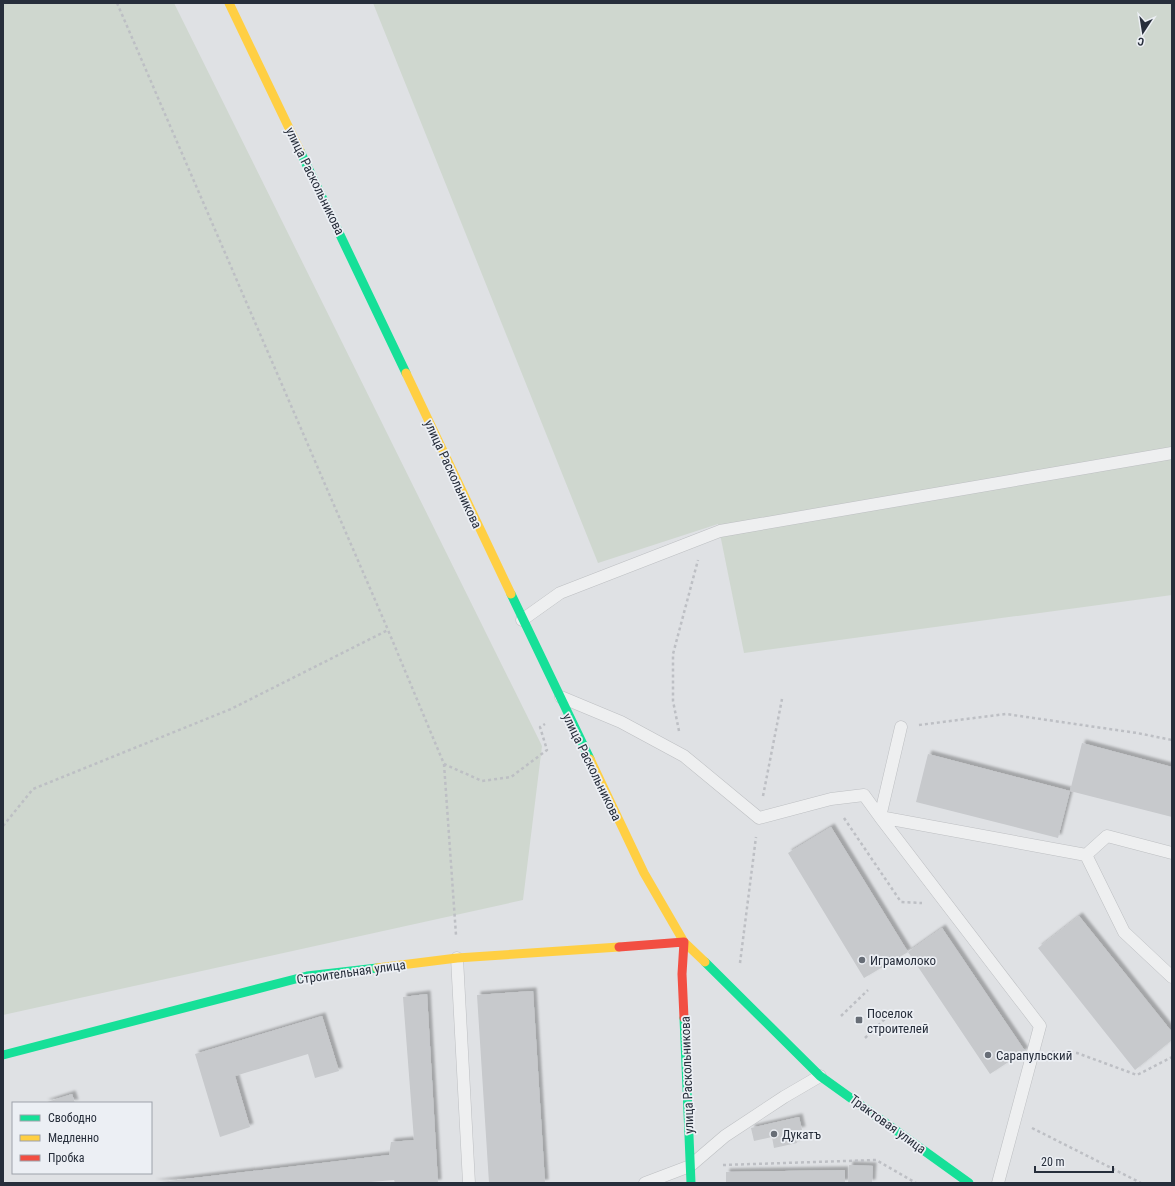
<svg xmlns="http://www.w3.org/2000/svg" width="1175" height="1186" font-family="'Roboto Condensed',sans-serif">
	<style>
		.green { fill: #cfd7cf }
		.building { fill: #c7c9cc; filter: url(#shadow) }
		.lines { fill: none; stroke-linecap: round; stroke-linejoin: round }
		.lane-casing { stroke: #bdbfc2; stroke-width: 13 }
		.path { stroke: #bdbfc4; stroke-width: 2.5; stroke-dasharray: 3 3; stroke-linecap: butt }
		.lane { stroke: #eeeff0; stroke-width: 12 }
		.fast { stroke: #16e098; stroke-width: 9 }
		.slow { stroke: #ffcf43; stroke-width: 9 }
		.jam { stroke: #f24e42; stroke-width: 9 }
		.poi-dot { fill: #676d76; stroke: #eceff4; stroke-width: 1.5 }
		.labels { text-anchor: middle; dominant-baseline: central; stroke-width: 3.5; stroke-linejoin: round; paint-order: stroke }
		.street-label { font-size: 13px; fill: #272e3b; stroke: #eceff4 }
		.poi-label { font-size: 13px; fill: #272e3b; stroke: #eceff4; text-anchor: start }
	</style>
	<defs>
		<filter id="shadow"><feDropShadow dx="3.5" dy="-3.5" stdDeviation="1" flood-color="#0004"/></filter>
	</defs>
	<rect width="100%" height="100%" fill="#dfe1e4"/>
	<!-- green -->
	<path class="green" d="M3 3H174L542 746 523 900 3 1015Z
		M373 3H1172V595L744 653 718 524 598 563Z"/>
	<!-- building -->
	<path class="building" d="M1082 743 1172 767V817L1070 791Z
		M928 754 1070 791 1058 838 916 802Z
		M831 827 908 952 942 928 1025 1051 990 1074 908 952 864 978 788 853Z
		M1079 916 1172 1032V1040L1135 1070 1038 948Z
		M533 991 545 1183H489L477 995Z
		M427 994 438 1183H395L394 1180 359 1183H152L389 1155 391 1142 414 1140 403 997Z
		M322 1016 339 1071 315 1078 308 1054 235 1076 250 1127 220 1137 195 1054Z
		M72 1094 75 1103H44Z
		M799 1117 802 1130 794 1131 797 1143 774 1148 772 1137 754 1141 751 1128Z
		M849 1165 873 1166 872 1183H848Z
		M845 1170V1183H726V1172Z"/>
	<g class="lines">
		<defs>
			<path id="lane" d="M522 620 560 593 720 531 1172 453
				M561 697 621 722 684 756 759 818 831 799 864 795 880 817 1086 855 1107 836 1172 853
				M901 727 880 817 1040 1026 998 1183
				M1086 855 1124 932 1172 977
				M457 958 469 1183
				M645 1183 690 1166 725 1136 784 1097 820 1076"/>
		</defs>
		<!-- lane casing -->
		<use href="#lane" class="lane-casing"/>
		<!-- path -->
		<path class="path" d="M117 3 388 630
			M919 725 1006 714 1137 733 1172 740
			M679 731 673 701V654L698 560
			M444 764 456 935
			M763 796 782 699
			M844 818 901 902 922 903
			M3 826 33 789 231 709 388 630 444 764 482 781 511 777 547 750 540 727 545 724
			M740 963 756 837
			M841 1016 868 990
			M865 1038 890 1014
			M1052 1052 1077 1053 1137 1075 1172 1057
			M1032 1128 1141 1183
			M723 1165 876 1160 916 1183"/>
		<!-- lane -->
		<use href="#lane" class="lane"/>
		<!-- fast -->
		<path class="fast" d="M300 151 406 373
			M511 594 590 759
			M705 962 820 1076 969 1183
			M684 1018 691 1183
			M3 1055 307 976 377 968"/>
		<!-- slow -->
		<path class="slow" d="M229 3 300 151
			M406 373 511 594
			M590 759 644 873 684 942 705 962
			M377 968 457 958 619 947"/>
		<!-- jam -->
		<path class="jam" d="M619 947 684 942 682 974 684 1018"/>
	</g>
	<!-- markers -->
	<g class="poi-dot">
		<circle cx="862" cy="960" r="4"/>
		<rect x="855" y="1016" width="8" height="8" rx="2"/>
		<circle cx="988" cy="1055" r="4"/>
		<circle cx="774" cy="1134" r="4"/>
	</g>
	<g class="labels">
		<!-- street labels -->
		<g class="street-label">
			<text transform="translate(315 181) rotate(64)">улица Раскольникова</text>
			<text transform="translate(453 474) rotate(65)">улица Раскольникова</text>
			<text transform="translate(592 767) rotate(64)">улица Раскольникова</text>
			<text transform="translate(351 972) rotate(-8)">Строительная улица</text>
			<text transform="translate(687 1075) rotate(-92)">улица Раскольникова</text>
			<text transform="translate(888 1124) rotate(36)">Трактовая улица</text>
		</g>
		<!-- poi labels -->
		<g class="poi-label">
			<text x="870" y="960">Играмолоко</text>
			<text x="867" y="1013">Поселок<tspan x="867" dy="15">строителей</tspan></text>
			<text x="996" y="1055">Сарапульский</text>
			<text x="782" y="1134">Дукатъ</text>
		</g>
	</g>
	<!-- border -->
	<rect width="1175" height="1186" fill="none" stroke="#272e3b" stroke-width="8"/>
	<!-- legend -->
	<rect x="12" y="1102" width="140" height="72" fill="#eceff4" stroke="#9da2aa"/>
	<rect x="20" y="1115" width="20" height="6" fill="#16e098" stroke="#9da2aa"/>
	<text x="48" y="1122" font-size="12" fill="#272e3b">Свободно</text>
	<rect x="20" y="1135" width="20" height="6" fill="#ffcf43" stroke="#9da2aa"/>
	<text x="48" y="1142" font-size="12" fill="#272e3b">Медленно</text>
	<rect x="20" y="1155" width="20" height="6" fill="#f24e42" stroke="#9da2aa"/>
	<text x="48" y="1162" font-size="12" fill="#272e3b">Пробка</text>
	<!-- north arrow -->
	<g transform="translate(1143 32) rotate(192)" stroke="#eceff4" stroke-width="3" paint-order="stroke">
	<path d="M0-3L7 15L0 10L-7 15Z" fill="#272e3b"/>
	<text y="-6" font-size="11" font-weight="bold" text-anchor="middle" fill="#272e3b">С</text>
	</g>
	<!-- scale -->
	<path d="M1035 1166v6h78v-6" fill="none" stroke="#272e3b" stroke-width="2"/>
	<text x="1041" y="1166" font-size="12" fill="#272e3b" stroke="#eceff4" stroke-width="3" paint-order="stroke">20 m</text>
</svg>
